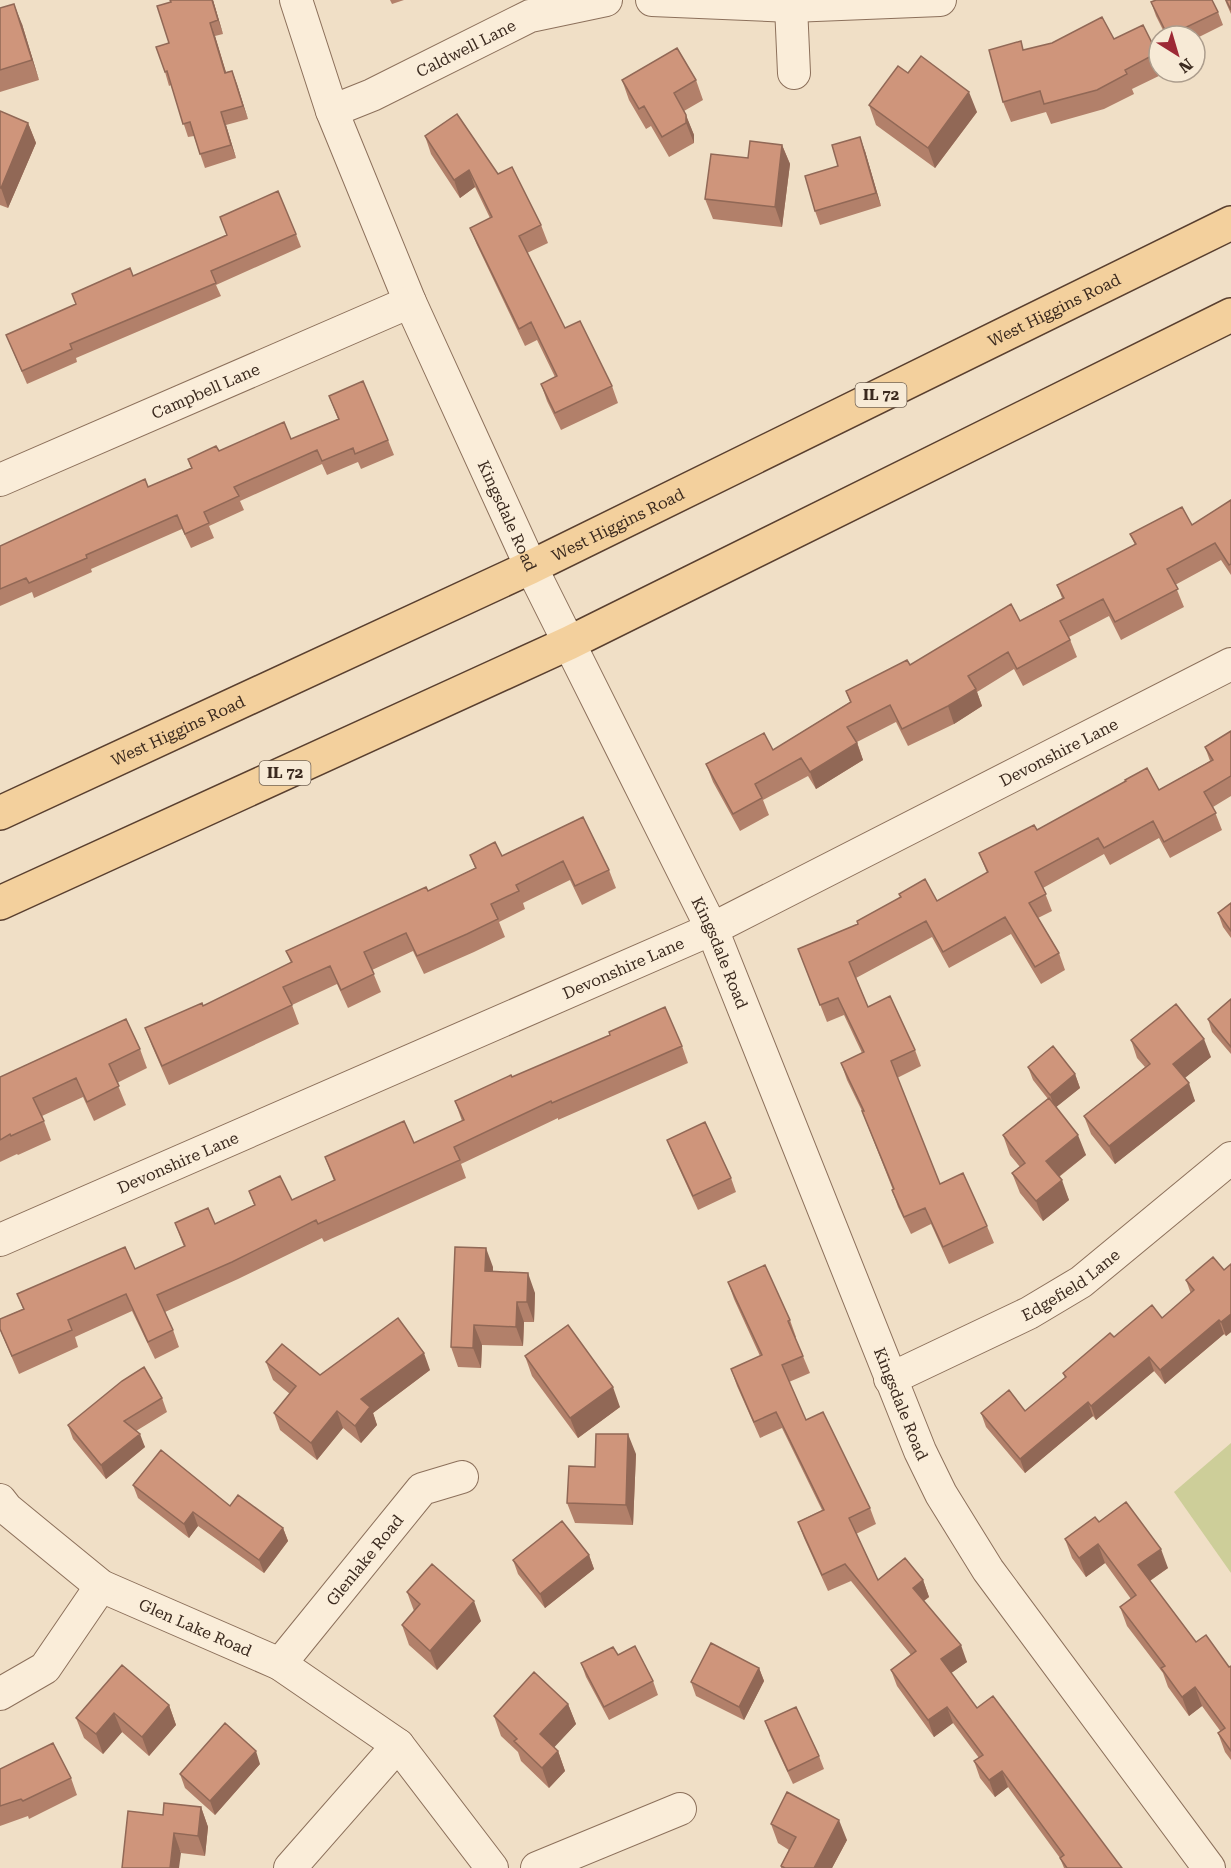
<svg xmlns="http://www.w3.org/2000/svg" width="1231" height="1868" font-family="'Roboto Serif',serif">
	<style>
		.green { fill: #cdce99 }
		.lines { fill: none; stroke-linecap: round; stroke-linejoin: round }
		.minor-casing { stroke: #8c705b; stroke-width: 34 }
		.major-casing { stroke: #593f2f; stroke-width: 36 }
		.minor { stroke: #faedd9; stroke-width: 32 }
		.major { stroke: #f3d09d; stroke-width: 33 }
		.wall { fill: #b2806a }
		.shaded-wall { fill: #916856 }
		.building { fill: #cf957b; stroke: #916856; stroke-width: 1.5 }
		.labels { text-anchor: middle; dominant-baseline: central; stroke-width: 4.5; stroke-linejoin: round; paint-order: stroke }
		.shield { fill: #f7ead6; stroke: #736456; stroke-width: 1.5 }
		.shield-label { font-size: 15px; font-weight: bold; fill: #3b2a1f }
		.street-label { font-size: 16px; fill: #3b2a1f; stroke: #f7ead6 }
	</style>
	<rect width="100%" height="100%" fill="#f0dfc6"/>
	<!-- green -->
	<path class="green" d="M1231 1443V1573L1174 1492Z"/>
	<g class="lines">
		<defs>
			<g id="minor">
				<path id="s1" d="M296 0 332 111 410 302 531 567 712 929 920 1451 941 1494 988 1570 1209 1868"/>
				<path d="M652 0 791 6 940 0"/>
				<path d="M791 6 794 73"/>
				<path id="s2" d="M332 111 372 95 530 16 606 0"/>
				<path id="s3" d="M0 480 410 302"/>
				<path id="s4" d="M0 1240 712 929 1231 664"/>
				<path id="s5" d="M890 1379 1029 1313 1081 1282 1231 1158"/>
				<path id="s6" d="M0 1500 7 1509 101 1586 280 1664 398 1745 492 1868"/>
				<path id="s7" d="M280 1664 422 1489 462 1477"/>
				<path d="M0 1694 45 1668 101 1586"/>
				<path d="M290 1868 398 1745"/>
				<path d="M537 1868 680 1809"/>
			</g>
			<g id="major">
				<path id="s8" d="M0 813 531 567 1231 223"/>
				<path d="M0 903 569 643 1231 315"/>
			</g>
		</defs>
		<!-- minor casing -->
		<use href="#minor" class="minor-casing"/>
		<!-- major casing -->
		<use href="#major" class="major-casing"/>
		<!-- minor -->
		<use href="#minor" class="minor"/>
		<!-- major -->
		<use href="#major" class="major"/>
	</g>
	<!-- wall -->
	<path class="wall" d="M213 0 223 34 215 36 226 72 232 71 248 119 226 125 236 158 205 168 194 136 188 137 171 85 169 86 165 72 169 43 171 2Z
		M390 0H404L392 4Z
		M1225 0H1231V14L1227 5Z
		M1151 2 1218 12 1223 25 1195 39V36H1166L1156 16Z
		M0 8 22 24 39 80 0 92Z
		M1114 39 1157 53 1159 58V72H1164L1165 73 1132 89 1134 94 1104 109 1051 124 1046 112 1011 122 1003 102 1024 50Z
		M908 73 977 112 935 168 876 125 869 105Z
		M622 80H696L703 100 684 111 694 135V143L669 157 651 126 646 129 629 100Z
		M0 111 28 123 36 143 8 208 0 205Z
		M425 136 498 174 541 225 548 243 527 253 565 328 612 386 618 403 561 430 547 401 541 384 555 377 537 340 525 346 477 245 470 228 490 218 475 187 460 198 431 154Z
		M782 145 790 164 782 227 713 219 705 199 748 158Z
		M865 151 881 206 820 225 815 211 838 166Z
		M220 217 296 234 301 247 216 285 221 296 76 358 77 362 27 384 6 335 76 304 72 294 133 276 227 235Z
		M329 396 388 440 394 455 361 469 358 462 327 475 322 464 240 501 244 510 209 526 214 538 191 548 182 529 91 569 92 572 34 598 32 592 0 606V546L148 487 191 468 188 459 219 451 291 439 338 419Z
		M1231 500V575L1221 560 1175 585 1184 607 1121 640 1109 616 1069 637 1077 657 1023 686 1014 669 977 692 982 706 954 724 908 746 896 722 857 742 863 760 816 789 808 776 763 800 769 815 740 831 713 782 706 764 773 750 850 702 846 691 1020 621 1062 598 1057 585 1135 545 1130 534 1192 525Z
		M1231 731V796L1213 807 1222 830 1170 858 1159 838 1110 865 1104 854 1043 888 1052 911 1038 918 1059 953 1065 970 1041 984 1011 934 949 968 932 937 856 978 868 1007 915 1050 921 1066 897 1078 940 1184 987 1226 994 1243 949 1264 931 1224 911 1234 898 1207 892 1190H893L862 1111 847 1080 841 1063 862 1053 844 1015 827 1022 798 949 858 924 900 897 899 894 937 901 987 873 979 853 1037 830 1159 790 1210 761 1205 747Z
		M583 817 609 870 616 888 582 905 570 880 523 903 525 909 499 922 505 937 474 952 424 974 413 951 372 970 381 992 348 1008 337 984 292 1005 299 1024 169 1085 152 1046 145 1028 203 1006 291 963 286 951 428 891 475 868 470 855 502 856Z
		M1231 903V938L1223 927 1218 913Z
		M1231 999V1054L1212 1032 1208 1019Z
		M1131 1040 1211 1057 1184 1078 1195 1101 1115 1164 1091 1134 1084 1116 1145 1067 1137 1058Z
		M682 1046 688 1063 558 1120V1118L461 1164 466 1178 324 1242 322 1238 238 1279 165 1312 173 1330 179 1347 155 1359 132 1311 75 1337 78 1347 19 1374 0 1330V1319L23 1309 17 1294 135 1269 184 1247 175 1223 215 1224 254 1205 249 1191 292 1200 334 1181 325 1157 414 1143 462 1121 455 1101 512 1077Z
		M140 1049 147 1068 117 1083 126 1105 94 1121 83 1097 42 1116 51 1140 18 1155 17 1154 0 1162V1077Z
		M1028 1067 1075 1074 1080 1088 1056 1107 1086 1155 1059 1177 1069 1200 1043 1221 1020 1193 1012 1173 1020 1167 1010 1155 1003 1135 1048 1099 1033 1080Z
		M667 1140 731 1178 736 1192 698 1210 672 1153Z
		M1231 1264V1332L1226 1336 1224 1334 1165 1384 1154 1371 1096 1420 1093 1416 1025 1473 986 1427 981 1413 1025 1411 1065 1378 1063 1373 1114 1337 1162 1318 1191 1294 1186 1280 1224 1270Z
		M493 1267V1271L535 1293 534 1322H524L523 1346 482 1345 481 1368 458 1367 451 1347Z
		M728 1282 790 1320 796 1337H795L810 1373 789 1382 806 1420 870 1508 876 1524 856 1534 878 1580H923L929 1597 924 1601 967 1662 951 1673 977 1708 1122 1868H1064L1060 1858 1008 1787 995 1797 980 1778 974 1761 979 1758 953 1723 934 1737 897 1686 891 1670 911 1655 851 1581 828 1591 804 1538 798 1522 822 1510 782 1428 760 1438 737 1386 731 1369 760 1356 734 1299Z
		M525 1356 620 1407 578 1438 532 1376Z
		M266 1362 320 1375 430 1370 373 1413 377 1425 361 1443 343 1428 317 1460 280 1430 274 1413 290 1394 273 1380Z
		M162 1398 167 1412 136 1431 145 1447 106 1479 73 1439 68 1425Z
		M636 1454 633 1525 575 1523 567 1503 595 1467Z
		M133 1485 230 1506 283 1528 288 1541 264 1573 198 1526 189 1538 138 1498Z
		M1099 1522 1168 1568 1150 1581 1196 1642 1229 1667 1231 1666V1760L1225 1752 1218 1733 1221 1732 1202 1706 1189 1716 1168 1687 1163 1673 1127 1626 1120 1607 1131 1599 1105 1563 1086 1577 1072 1558 1065 1539Z
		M589 1555 594 1569 545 1608 518 1574 513 1560Z
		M407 1592 481 1621 437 1670 409 1645 402 1625 414 1611Z
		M618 1655 653 1681 658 1695 609 1720 586 1677 581 1663Z
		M759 1668 764 1681 744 1720 696 1696 691 1682Z
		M568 1704 576 1724 554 1747 558 1751 565 1771 549 1788 521 1761 518 1752 501 1736 494 1716Z
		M169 1705 176 1725 149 1756 122 1732 103 1754 84 1738 76 1718Z
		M765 1721 819 1756 824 1769 793 1784 770 1735Z
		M260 1764 215 1815 185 1788 180 1774Z
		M0 1769 71 1778 77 1795 29 1819 28 1816 0 1826Z
		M201 1807 208 1827 205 1856 181 1853 163 1815Z
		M771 1824 847 1840 832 1868H781V1866L789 1850 778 1843Z"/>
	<!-- shaded-wall -->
	<path class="shaded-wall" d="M212 0H213L223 34 218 20Z
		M14 4 22 24 39 80 32 60Z
		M210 23 215 36 230 86 225 73Z
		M232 71 237 84 248 119 243 106Z
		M969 92 977 112 935 168 928 148Z
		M221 112 226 125 236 158 231 145Z
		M686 115 694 135V143L686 123Z
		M28 123 36 143 8 208 1 188Z
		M860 137 865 151 881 206 876 193Z
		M782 145 790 164 782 227 775 207Z
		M469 170 475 187 460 198 454 180Z
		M976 689 982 706 954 724 948 706Z
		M857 743 863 760 816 789 810 772Z
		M1204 1039 1211 1057 1180 1082 1173 1064Z
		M1075 1074 1080 1088 1055 1108 1050 1095Z
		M1189 1083 1195 1101 1115 1164 1109 1146Z
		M1078 1135 1086 1155 1053 1181 1046 1161Z
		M1062 1180 1069 1200 1043 1221 1036 1201Z
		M486 1248 493 1267 492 1291 485 1271Z
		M528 1273 535 1293 534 1322 527 1302Z
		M517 1302 524 1322 523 1346 516 1327Z
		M1231 1314V1332L1226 1336 1221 1322Z
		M1219 1320 1224 1334 1165 1384 1160 1370Z
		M474 1325 482 1345 481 1368 473 1348Z
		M424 1353 430 1370 373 1413 377 1425 361 1443 355 1426 361 1399Z
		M1149 1357 1154 1371 1096 1420 1091 1406Z
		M613 1387 620 1407 578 1438 570 1418Z
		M1088 1402 1093 1416 1025 1473 1020 1459Z
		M337 1411 343 1428 317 1460 311 1443Z
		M140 1434 145 1447 106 1479 101 1465Z
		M628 1434 636 1454 633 1525 626 1505Z
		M193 1512 198 1526 189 1538 184 1524Z
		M283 1528 288 1541 264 1573 259 1560Z
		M1098 1544 1105 1563 1086 1577 1079 1558Z
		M1161 1549 1168 1568 1145 1584 1138 1565Z
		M589 1555 594 1569 545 1608 540 1594Z
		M923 1580 929 1597 919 1604 913 1588Z
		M474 1601 481 1621 437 1670 430 1651Z
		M961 1645 967 1662 947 1676 941 1659Z
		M759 1668 764 1681 744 1720 739 1707Z
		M1195 1687 1202 1706 1189 1716 1182 1697Z
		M568 1704 576 1724 548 1754 540 1734Z
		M169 1705 176 1725 149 1756 142 1737Z
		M947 1707 953 1723 934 1737 928 1720Z
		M114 1713 122 1732 103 1754 96 1734Z
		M256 1751 260 1764 215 1815 210 1801Z
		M558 1751 565 1771 549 1788 542 1768Z
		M1002 1771 1008 1787 995 1797 989 1780Z
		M201 1807 208 1827 205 1856 198 1836Z
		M839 1820 847 1840 832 1868H814Z
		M174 1833 181 1853 179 1868H170Z"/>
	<!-- building -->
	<path class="building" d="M170 0H212L218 20 210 23 225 73 232 71 243 106 221 112 231 145 200 154 190 122 183 124 167 71 165 72 156 47 169 43 157 6 171 2Z
		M1156 0H1212L1218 12 1168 36 1151 2Z
		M1226 0H1231V10Z
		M14 4 32 60 0 70V8Z
		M1102 17 1114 39 1143 25 1157 53 1125 70 1127 74 1097 90 1044 104 1040 91 1003 102 989 50 1021 41 1023 50 1052 43Z
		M677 48 696 80 674 93 686 115V123L662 137 644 106 639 109 622 80Z
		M921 56 969 92 928 148 869 105 898 66 908 73Z
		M0 111 28 123 1 188H0Z
		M457 114 498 174 512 167 541 225 519 236 565 328 580 321 612 386 555 413 541 384 557 376 531 322 519 329 470 228 492 217 469 170 454 180 425 136Z
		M860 137 876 193 815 211 805 176 838 166 832 145Z
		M750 141 782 145 775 207 705 199 711 154 748 158Z
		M278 191 296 234 211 271 216 283 70 344 72 349 22 371 6 335 76 304 72 294 130 268 133 276 227 235 220 217Z
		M363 381 388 440 355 454 353 448 322 461 317 450 234 487 239 496 204 512 209 523 185 534 177 515 86 555 87 558 29 583 26 578 0 589V546L145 479 148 487 192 468 188 459 216 446 219 451 284 422 291 439 339 419 329 396Z
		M1231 500V564L1229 565 1215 543 1167 569 1178 589 1115 622 1103 599 1060 621 1070 640 1017 669 1008 652 968 676 976 689 948 706 902 729 890 705 847 727 857 743 810 772 801 758 755 784 762 798 733 814 706 764 764 733 773 750 851 702 846 691 907 660 910 665 1011 604 1020 621 1064 598 1057 585 1136 544 1130 534 1182 507 1192 525Z
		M1231 731V776L1204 792 1216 813 1164 842 1153 821 1104 848 1098 838 1035 872 1046 894 1029 903 1059 953 1035 967 1005 917 943 952 926 921 849 962 868 1007 890 996 915 1050 891 1061 940 1184 963 1173 987 1226 943 1247 925 1208 904 1217 892 1190 894 1189 862 1111H864L841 1063 864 1052 838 998 820 1005 798 949 858 924 857 921 901 897 899 894 925 879 937 901 988 872 979 853 1034 825 1037 830 1126 781 1125 780 1147 768 1159 790 1213 760 1205 747Z
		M583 817 609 870 575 886 563 861 516 885 519 891 491 904 498 919 467 934 417 956 406 933 364 952 374 974 341 990 330 966 283 987 292 1005 162 1066 145 1028 202 1003 203 1006 292 962 286 951 426 887 428 891 476 868 470 855 495 842 502 856Z
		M1231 903V931L1218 913Z
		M1231 999V1047L1208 1019Z
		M1176 1004 1204 1039 1173 1064 1189 1083 1109 1146 1084 1116 1150 1064 1131 1040Z
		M665 1007 682 1046 552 1103 551 1101 454 1147 460 1160 318 1224 316 1220 232 1262 157 1295 173 1330 148 1342 126 1294 68 1320 72 1330 12 1356 0 1329V1319L24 1309 17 1294 125 1247 135 1269 185 1246 175 1223 208 1208 215 1224 255 1205 249 1191 280 1176 292 1200 335 1180 325 1157 404 1121 414 1143 464 1120 455 1101 511 1075 512 1077 610 1035 609 1032Z
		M126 1019 140 1049 109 1064 119 1086 87 1102 76 1078 33 1098 44 1121 11 1136 10 1134 0 1140V1077Z
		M1053 1046 1075 1074 1050 1095 1028 1067Z
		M1049 1098 1078 1135 1046 1161 1062 1180 1036 1201 1012 1173 1025 1163 1003 1135Z
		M705 1122 731 1178 693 1196 667 1140Z
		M455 1247 486 1248 485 1271 528 1273 527 1302H517L516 1327 474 1325 473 1348 451 1347Z
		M1213 1257 1224 1270 1231 1264V1314L1221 1322 1219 1320 1160 1370 1149 1357 1091 1406 1088 1402 1020 1459 981 1413 1009 1390 1025 1411 1066 1377 1063 1373 1110 1333 1114 1337 1152 1305 1162 1318 1194 1290 1186 1280Z
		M765 1265 790 1320 788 1321 803 1356 782 1365 806 1420 823 1412 870 1508 849 1518 878 1580 905 1558 923 1580 913 1588 961 1645 941 1659 977 1708 993 1696 1122 1868H1067L1060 1858 1064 1855 1002 1771 989 1780 974 1761 983 1755 947 1707 928 1720 891 1670 916 1651 845 1564 822 1575 798 1522 824 1510 776 1412 754 1422 731 1369 762 1355 728 1282Z
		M398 1318 424 1353 361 1399 370 1407 355 1426 337 1411 311 1443 274 1413 296 1386 266 1362 282 1344 320 1375Z
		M568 1325 613 1387 570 1418 525 1356Z
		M144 1367 162 1398 124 1421 140 1434 101 1465 68 1425 122 1381Z
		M596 1434H628L626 1505 567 1503 569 1466 595 1467Z
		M161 1450 230 1506 238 1495 283 1528 259 1560 193 1512 184 1524 133 1485Z
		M1126 1502 1161 1549 1138 1565 1196 1642 1206 1635 1229 1667 1231 1666V1751L1218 1733 1225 1728 1195 1687 1182 1697 1161 1668 1165 1666 1120 1607 1136 1595 1098 1544 1079 1558 1065 1539 1095 1517 1099 1522Z
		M562 1521 589 1555 540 1594 513 1560Z
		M432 1564 474 1601 430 1651 402 1625 420 1604 407 1592Z
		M711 1643 759 1668 739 1707 691 1682Z
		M635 1646 653 1681 604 1707 581 1663 613 1647 618 1655Z
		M122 1665 169 1705 142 1737 114 1713 96 1734 76 1718Z
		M534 1672 568 1704 540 1734 558 1751 542 1768 514 1741 517 1739 494 1716Z
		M796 1707 819 1756 788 1771 765 1721Z
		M225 1723 256 1751 210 1801 180 1774Z
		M53 1743 71 1778 23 1801 21 1799 0 1806V1769Z
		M787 1792 839 1820 814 1868H785L781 1866 796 1837 771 1824Z
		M164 1803 201 1807 198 1836 174 1833 170 1868H122L128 1811 163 1815Z"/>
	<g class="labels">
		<!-- shield labels -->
		<g class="shield">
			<rect x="855.5" y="383" width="51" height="24" rx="4.5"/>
			<rect x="259.5" y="761" width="51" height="24" rx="4.5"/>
		</g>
		<g class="shield-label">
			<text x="881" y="395">IL 72</text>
			<text x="285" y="773">IL 72</text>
		</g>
		<!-- street labels -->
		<g class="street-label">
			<text stroke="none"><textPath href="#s2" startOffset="148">Caldwell Lane</textPath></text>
			<text stroke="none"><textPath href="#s8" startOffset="1168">West Higgins Road</textPath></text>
			<text stroke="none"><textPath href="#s3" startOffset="224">Campbell Lane</textPath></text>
			<text stroke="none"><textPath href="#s1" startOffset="558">Kingsdale Road</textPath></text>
			<text stroke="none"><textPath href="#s8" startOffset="682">West Higgins Road</textPath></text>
			<text stroke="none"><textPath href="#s8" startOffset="196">West Higgins Road</textPath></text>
			<text stroke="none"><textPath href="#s4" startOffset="1166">Devonshire Lane</textPath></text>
			<text stroke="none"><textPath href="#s1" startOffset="1044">Kingsdale Road</textPath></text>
			<text stroke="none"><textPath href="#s4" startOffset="680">Devonshire Lane</textPath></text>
			<text stroke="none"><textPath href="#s4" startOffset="194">Devonshire Lane</textPath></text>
			<text stroke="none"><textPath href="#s5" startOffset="204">Edgefield Lane</textPath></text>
			<text stroke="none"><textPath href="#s1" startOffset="1530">Kingsdale Road</textPath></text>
			<text stroke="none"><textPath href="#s7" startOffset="134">Glenlake Road</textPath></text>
			<text stroke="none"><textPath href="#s6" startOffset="236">Glen Lake Road</textPath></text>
		</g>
	</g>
	<!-- north arrow -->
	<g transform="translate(1177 54) rotate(143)"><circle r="28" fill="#f7ead6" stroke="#ac9d8d" stroke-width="1.5"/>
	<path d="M0-4.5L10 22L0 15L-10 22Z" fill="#9d2935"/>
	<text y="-9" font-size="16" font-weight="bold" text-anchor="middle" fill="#3b2a1f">N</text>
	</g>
</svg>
